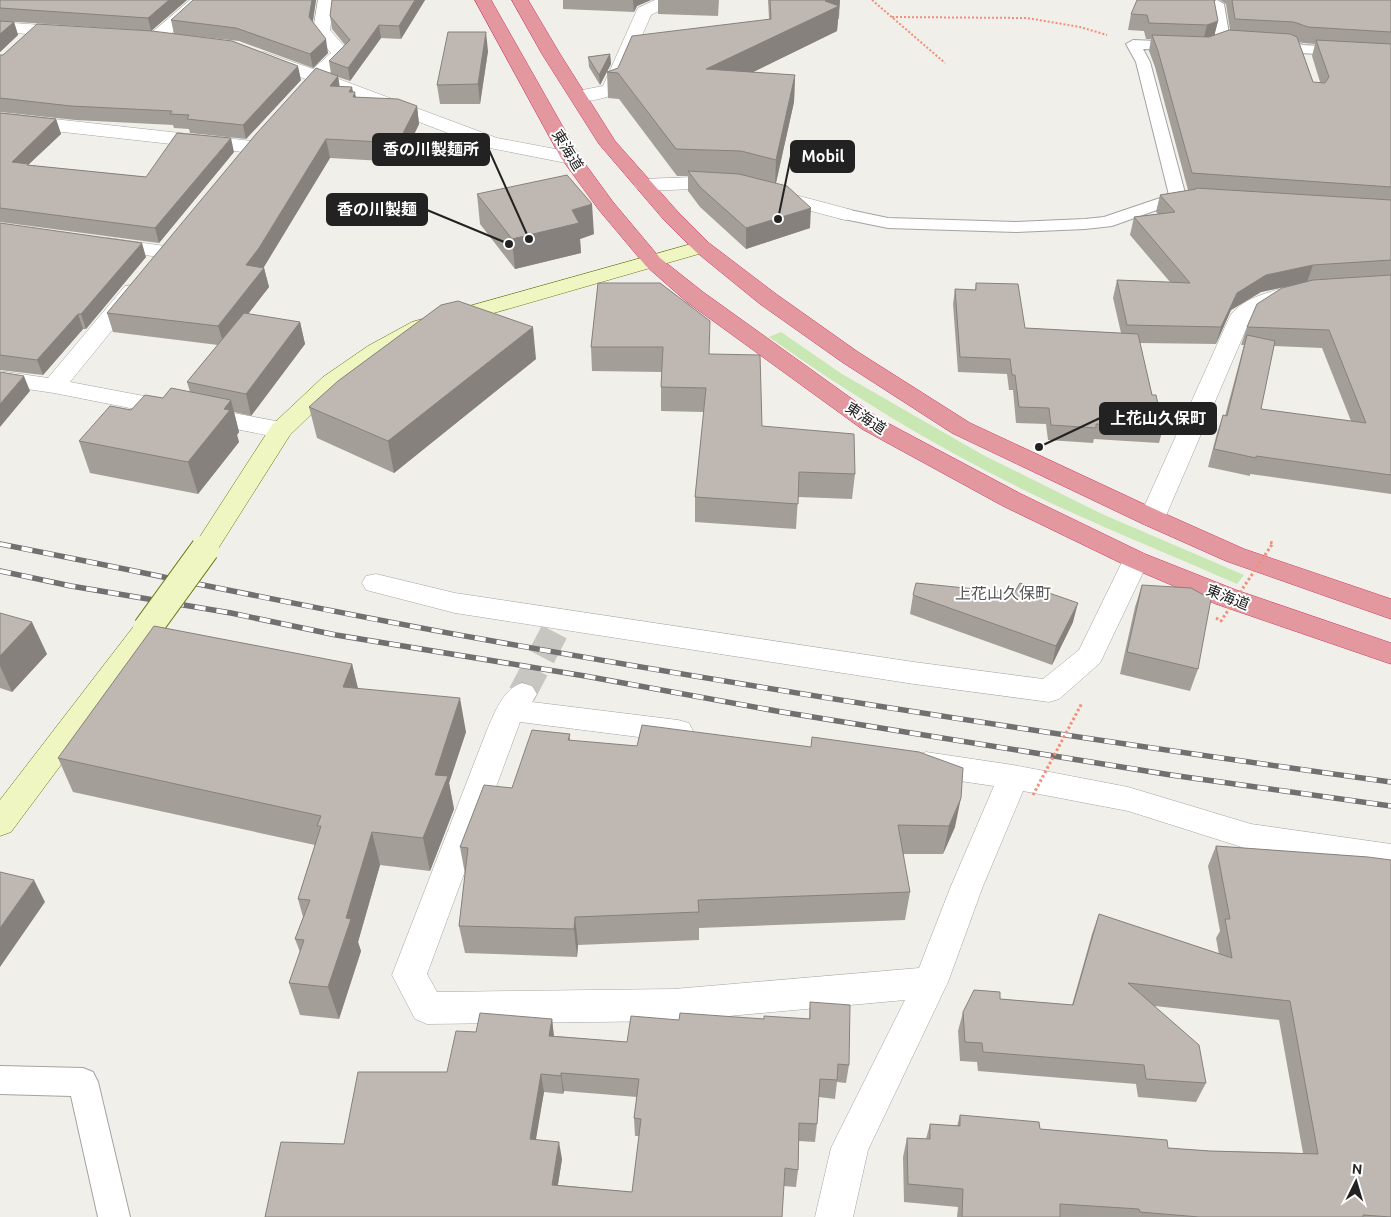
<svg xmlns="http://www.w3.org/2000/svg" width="1391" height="1217" font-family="Ubuntu,'Noto Sans JP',sans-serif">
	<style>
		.grass { fill: #c9e7b3 }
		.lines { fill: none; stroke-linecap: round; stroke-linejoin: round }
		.street-tunnel { stroke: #c8c6c1; stroke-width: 28; stroke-dasharray: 28 14; stroke-linecap: butt }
		.lane-casing { stroke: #a3a3a3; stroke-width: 2 }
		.street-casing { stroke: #a3a3a3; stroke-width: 1 }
		.secondary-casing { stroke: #62750c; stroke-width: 1 }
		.highway-casing { stroke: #d1345f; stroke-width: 1 }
		.path { stroke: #f28e7a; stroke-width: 2; stroke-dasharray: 2 2; stroke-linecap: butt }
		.lane { fill: #fff; fill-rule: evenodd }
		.street { fill: #fff; fill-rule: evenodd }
		.secondary { fill: #f0f6c2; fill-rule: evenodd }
		.highway { fill: #e3979f; fill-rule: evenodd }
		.rail-casing { stroke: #707070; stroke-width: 5.5 }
		.rail { stroke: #fff; stroke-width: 4; stroke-dasharray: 11; stroke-linecap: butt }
		.secondary-bridge-casing { stroke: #62750c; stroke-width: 30; stroke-linecap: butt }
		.path-bridge { stroke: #f28e7a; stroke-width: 3; stroke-dasharray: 2.5 2.5; stroke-linecap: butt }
		.secondary-bridge { stroke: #f0f6c2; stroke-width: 28 }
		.wall { fill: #a49e99; fill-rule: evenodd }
		.shaded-wall { fill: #86817d }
		.building { fill: #bfb8b2; stroke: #86817d; fill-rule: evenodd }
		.labels { text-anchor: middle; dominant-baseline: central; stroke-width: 4; stroke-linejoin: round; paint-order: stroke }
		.street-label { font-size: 15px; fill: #222; stroke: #fff }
		.neighbourhood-label { font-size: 16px; fill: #555; stroke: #fff }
		.leader { fill: none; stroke: #222; stroke-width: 2 }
		.callout-dot { fill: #222; stroke: #fff; stroke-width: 2 }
		.callout { fill: #222; stroke: #222; stroke-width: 2 }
		.callout-label { font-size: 16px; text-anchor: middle; font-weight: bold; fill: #fff }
	</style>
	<rect width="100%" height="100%" fill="#f1efe9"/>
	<!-- grass -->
	<path class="grass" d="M781 332 842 374 983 455 1102 514 1244 575 1237 584C1167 553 1095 525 1026 491 936 447 850 395 769 337Z"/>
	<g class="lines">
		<!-- street-tunnel -->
		<path class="street-tunnel" d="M522 694 561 619"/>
		<defs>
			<path id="lane" d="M1217 0 1224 4 1230 40 1223 44 1216 40 1210 4Z
				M1273 39 1289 40 1303 45 1391 50V58L1300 53 1286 48 1268 46 1266 43 1268 40Z
				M1133 40 1180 42 1187 46 1180 50 1143 49 1150 62 1185 193 1194 195 1196 198 1194 201 1179 202 1112 226 1085 229 1016 232 888 228 839 218 837 214 839 210 845 209 888 218 1016 222 1085 219 1104 217 1169 195 1136 62 1126 44Z
				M0 1066 83 1068 93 1072 98 1082 130 1217H98L71 1096 0 1094Z"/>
			<path id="street" d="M190 0H208L162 42H150L148 38 150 34Z
				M318 0H334L330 30 350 53 328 75 497 138 571 152 578 154 581 158 578 162 571 164 485 147 258 61 255 57 258 53 264 52 313 69 331 53 313 31Z
				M655 0H676L674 3 651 15 617 93C604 99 586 103 572 100L569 96 572 92 603 86 636 12 638 8Z
				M0 22 69 27 75 28 77 32 75 36 69 37 0 32Z
				M0 113 252 141 259 143 261 147 259 151 252 153 0 125Z
				M694 177 732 181 735 185 732 189 725 191 694 189 644 191 637 189 634 185 637 181 644 179Z
				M769 188 852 210 855 214 852 218 845 220 762 198 759 194 762 190Z
				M108 238 165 246 172 248 175 252 172 256 165 258 101 248 98 244 101 240Z
				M133 285 141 286 144 291 70 382 281 422 290 425 293 430 290 435 281 438 54 393 0 385V371L48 378 125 286Z
				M1289 287 1297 289 1300 294 1297 299 1277 304 1250 320 1165 518 1161 524 1152 527 1143 524 1139 518 1230 316C1242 298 1269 292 1289 287Z
				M1136 551 1145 554 1149 560 1100 663 1059 699 1049 702 914 684 455 613 366 590 362 583 366 576 376 574 455 593 914 662 1043 679 1079 650 1123 560 1127 554Z
				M522 683 532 686 537 694 532 702 678 720 689 723 693 731 689 739 678 742 520 722 427 974 437 992 674 989 919 968 951 886 994 786 926 776 915 772 911 764 915 756 926 752 1013 765 1128 787 1251 824 1391 844V870L1251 850 1128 811 1023 791 983 886 948 982 868 1150 853 1217H815L831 1148 905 1000 674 1021 427 1024 415 1019 392 975 487 730C495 712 503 689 522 683Z"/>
			<path id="secondary" d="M702 241 709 243 712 247 709 251 428 332 384 356 339 387 290 435 214 555 205 558 196 555 192 549 272 425 323 377 368 346 412 322Z
				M147 619 157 622 161 629 157 636 11 832 0 836V800L137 622Z"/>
			<path id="highway" d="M475 0H491L580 157 613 202 660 258 703 292 880 419 1021 494 1145 554 1236 590 1391 643V664L1216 604 1127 566 1003 506 862 429 687 302 646 266 599 210 561 158Z
				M512 0H528L560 54 615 141 678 212 709 243 776 294 858 352 970 423 1161 512 1244 549 1391 599V619L1226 561 1143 524 952 433 842 362 760 304 695 251 664 220 599 144 542 54Z"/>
		</defs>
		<!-- lane casing -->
		<use href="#lane" class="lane-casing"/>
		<!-- street casing -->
		<use href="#street" class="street-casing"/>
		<!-- secondary casing -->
		<use href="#secondary" class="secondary-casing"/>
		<!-- highway casing -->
		<use href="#highway" class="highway-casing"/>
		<!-- path -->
		<path class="path" d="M872 0 945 63
			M892 17 1027 18 1080 27 1107 35"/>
		<!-- lane -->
		<use href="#lane" class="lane"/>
		<!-- street -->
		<use href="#street" class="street"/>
		<!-- secondary -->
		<use href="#secondary" class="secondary"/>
		<!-- highway -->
		<use href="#highway" class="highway"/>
		<defs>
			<path id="rail" d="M0 544C162 576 324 611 487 640 787 694 1089 740 1391 782
				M0 571 71 586 231 613 336 635 585 676 782 712 1171 775 1391 806"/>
		</defs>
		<!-- rail casing -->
		<use href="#rail" class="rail-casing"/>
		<!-- rail -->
		<use href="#rail" class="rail"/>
		<defs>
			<path id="secondary-bridge" d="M147 629 205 549"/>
		</defs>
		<!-- secondary-bridge casing -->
		<use href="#secondary-bridge" class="secondary-bridge-casing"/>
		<!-- path-bridge -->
		<path class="path-bridge" d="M1216 618 1221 621 1273 543 1269 542
			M1033 795 1082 703"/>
		<!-- secondary-bridge -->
		<use href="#secondary-bridge" class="secondary-bridge"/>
	</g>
	<!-- wall -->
	<path class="wall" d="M0 0H187L151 31 2 21 14 22 18 35 0 52Z
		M316 0 313 22 328 53 313 68 239 41 174 34 171 20Z
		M425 0 401 39 381 38 350 81 338 77 339 87 353 92 356 97 417 106 419 124 401 162 330 158 263 268H264L269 287 248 314 300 322 305 344 251 416 234 412 239 432 237 435 239 442 198 494 90 473 79 441 131 410 163 398 190 392 187 382 218 345 113 332 107 313 331 74 329 61 345 45 332 29 330 16Z
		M563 0H651L637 6 634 12 563 9Z
		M658 0H719L718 16 658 14Z
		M768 0H840L839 19H838L837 31 753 72 795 75 794 102 776 183 810 228 746 249 700 207 688 191V176H677L619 99 608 98 607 72 769 19Z
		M1220 0H1391V494L1250 474V476L1208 467 1217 433 1223 415 1225 416 1244 345H1241L1247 327 1300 284 1261 292 1231 310 1216 344 1140 343 1152 395 1163 428 1159 443 1094 439 1093 443 1048 440 1046 424 1016 423 1013 390H1009L1007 374 958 372 953 304 955 289 975 290 976 283 1025 328 1121 333 1113 298 1117 280 1170 282 1130 235 1134 217 1158 214 1156 212 1160 195 1188 190 1155 67 1149 51 1151 39H1146L1144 31 1128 30 1131 14 1214 1 1218 21 1214 35 1230 30 1226 4ZM1299 42 1303 43 1315 44 1312 56 1320 82H1313ZM1274 346 1322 348 1351 421 1261 409Z
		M488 51 480 104H440L437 85Z
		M610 54 611 64 600 85 589 67 588 57Z
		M0 55 301 80 246 139 190 133 189 129 174 128 173 125 75 120 0 112Z
		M0 113 56 119 61 134 28 165 146 177 234 152 159 243 0 222Z
		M477 194 594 234 580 239 581 253 515 269 480 224Z
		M0 223 146 257 86 329H83L43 375 0 370Z
		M598 283 710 354 762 426 855 474 852 499 798 497 796 529 695 522V497L704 412 661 411V387L662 372 592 371 591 347Z
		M536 359 394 473 317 438 309 407Z
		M1142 585 1198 669 1190 691 1120 674 1135 607Z
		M913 595 1073 622 1052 665 910 614Z
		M0 613 47 654 12 692 0 688Z
		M352 664 358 688 466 732 449 783 454 809 430 871 380 865 358 942 361 951 339 1019 300 1015 289 983 300 952 295 939 303 917 298 899 315 845 73 792 58 758Z
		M570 734V740L955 827 943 854H903L910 892 905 920 699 928V940L578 945 577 957 465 953 459 926 465 874 460 847 512 788Z
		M1216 846 1368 857 1391 1217H957L958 1207 904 1202 903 1157 907 1138 926 1139 930 1124 957 1126 960 1115 1040 1129 1168 1148 1210 1151 1303 1153 1279 1020 1155 1006 1206 1083 1196 1102 1138 1097 1136 1084 978 1071 977 1062 960 1061 958 1031 963 1012 1000 999 1072 1005 1092 934 1099 914 1219 954 1216 938 1220 931 1208 866Z
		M810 1002 849 1065 846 1083 837 1082 835 1099 819 1097 817 1124 815 1142 799 1141 798 1170 796 1187 784 1186 265 1217 344 1144 447 1072 476 1032 552 1019 554 1036 627 1042 679 1020 809 1019ZM564 1091 637 1097 634 1118 635 1136H639L632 1192 558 1185 562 1159 535 1140 544 1092 563 1094Z"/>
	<!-- shaded-wall -->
	<path class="shaded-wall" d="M169 0H187L151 31 148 18Z
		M312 0H316L311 31 309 17Z
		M415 0H425L401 39 399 26Z
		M633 0H651L637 6 634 12Z
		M827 0H840L837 31 706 95V69Z
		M1218 21 1214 37 1203 41 1207 25Z
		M14 22 18 35 0 52V34Z
		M379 25 381 38 350 81 348 68Z
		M486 32 488 51 480 104 478 84Z
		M326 39 328 53 313 68 310 54Z
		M610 54 611 64 600 85 599 75Z
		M298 66 301 80 246 139 243 125Z
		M795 75 794 102 775 187 776 160Z
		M338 76 341 94 330 86Z
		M352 87 354 96 355 92 358 110 349 92Z
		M417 106 419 124 401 162 398 143Z
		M56 119 61 134 28 165 12 162Z
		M231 138 234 152 159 243 155 228Z
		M326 139 330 158 264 267 251 284 246 265Z
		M592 204 594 234 580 239 581 253 515 269 512 239 572 210Z
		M811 208 810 228 746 249V228Z
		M142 243 146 257 86 329 81 314Z
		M1313 265 1307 282 1261 292 1231 310 1216 344 1221 327 1237 293 1266 275Z
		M264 268 269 287 224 345 218 326Z
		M78 314 83 329 43 375 37 360Z
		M300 322 305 344 251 416 246 394Z
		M533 327 536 359 394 473 388 441Z
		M24 376 30 391 0 427V404Z
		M231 400 239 432 237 435 239 442 198 494 188 462 224 409Z
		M1078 603 1073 622 1052 665 1056 646Z
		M32 622 47 654 12 692 0 666V656Z
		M352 664 360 698 343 687Z
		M460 698 466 732 449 783 454 809 430 871 423 838 435 775Z
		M961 798 955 827 943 854 949 826Z
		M372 832 380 865 358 942 361 951 339 1019 328 987 346 918Z
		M34 880 45 902 0 967V928Z
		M575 917 578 945 577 957 574 929Z
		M552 1019 554 1038 549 1036Z
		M561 1073 564 1091 563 1094 561 1076Z
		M541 1074 544 1092 533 1157 530 1139Z
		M559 1142 562 1159 555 1202 552 1185Z"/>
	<!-- building -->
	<path class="building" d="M0 0H169L148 18 0 8Z
		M193 0H312L309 17 326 39 310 54 236 28 171 20Z
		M332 0H415L399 26 379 25 348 68 329 61 350 40 330 16Z
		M770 0H827L825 1 839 6 706 69 795 75 776 160 741 151 676 149 618 73 607 72 618 68 632 36 771 19Z
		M1137 0H1214L1218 21 1207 25 1149 23 1147 15 1131 14Z
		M1232 0H1391V32L1308 27 1294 22 1235 19Z
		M0 21 14 22 0 34Z
		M37 24 152 31 232 41 298 66 243 125 187 119 189 115 170 114 172 111 71 106 0 98V55H3Z
		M1229 30 1290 34 1297 37 1313 82 1325 83 1329 77 1316 40 1391 44V187L1192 173 1158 51 1152 35 1209 37Z
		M448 32H486L478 84 437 85Z
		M610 54 599 75 588 57Z
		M316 68 338 76 330 86 352 87 349 92H355L353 97 398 99 417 106 398 143 326 139 259 248 246 265 264 268 218 326 107 313 256 134Z
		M0 113 56 119 12 162 28 164 27 165 146 177 177 133 231 138 155 228 0 208Z
		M688 171 739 174 787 186 811 208 746 228 700 187Z
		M567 175 592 204 572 210 579 223 512 239 477 194Z
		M1196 188 1391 200V260L1313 265 1266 275 1237 293 1221 327 1127 325 1117 280 1190 283 1134 217 1175 212 1160 195 1196 189Z
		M0 223 142 243 81 314H78L37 360 0 355Z
		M1391 275V475L1256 456V458L1214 449 1223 415 1227 416 1247 335 1275 341 1261 409 1366 423 1329 330 1247 327 1257 304 1282 288 1313 280Z
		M598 283H660L710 321 709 354 760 355 762 426 854 434 855 474 799 472 798 504 695 497 706 388 661 387 663 347H591Z
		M976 283 1018 284 1025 328 1138 334 1152 395H1156L1163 428 1096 424V428L1051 425 1049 408 1019 407 1015 375H1012L1010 359 960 357 955 289 976 290Z
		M458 301 533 327 388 441 309 407 338 381 441 305Z
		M244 313 300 322 246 394 187 382Z
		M0 372 24 376 0 404Z
		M171 388 231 400 224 409 230 410 188 462 79 441 110 406 131 410 145 395 163 398Z
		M916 583 1014 593 1020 583 1078 603 1056 646 913 595Z
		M1142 585 1191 588 1211 599 1198 669 1127 652Z
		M0 613 32 622 0 656Z
		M154 626 352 664 343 687 460 698 435 775 448 776 423 838 372 832 346 918 351 919 328 987 289 983 304 940 295 939 310 900 298 899 321 826H317L321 816 58 758Z
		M642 725 811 747 812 737 919 752 963 768 961 798 949 826 898 825 910 892 698 900 699 912 575 917 574 929 459 926 468 848 460 847 484 785 512 788 532 730 570 734 568 740 637 746Z
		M1216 846 1368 857 1391 860V1217L1363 1215V1217H1199L1140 1212 1139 1209 1060 1204V1217H962L963 1189 908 1184 907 1138 930 1139V1124L960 1126V1115L1039 1122 1040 1129 1167 1140 1168 1148 1210 1151 1318 1154 1290 1001 1128 983 1199 1045 1206 1083 1146 1079 1144 1065 983 1052 982 1043 965 1042 963 1012 974 990 1000 992V999L1073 1005 1099 914 1232 958 1225 919H1230Z
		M0 872 34 880 0 928Z
		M810 1002 850 1005 849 1065 838 1064 837 1080 820 1079 817 1124 799 1123 798 1170 785 1168 782 1217H265L281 1142 344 1144 358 1072H447L456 1031 476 1032 480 1013 552 1019 549 1036 627 1042 631 1016 679 1020 680 1013 764 1019V1016L810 1019ZM561 1073 639 1079 634 1118 641 1119 632 1192 552 1185 559 1142 530 1139 541 1074 561 1076Z"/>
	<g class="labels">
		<!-- street labels -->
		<g class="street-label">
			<text transform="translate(568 150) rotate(58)">東海道</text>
			<text transform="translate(866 418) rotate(33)">東海道</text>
			<text transform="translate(1228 597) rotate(21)">東海道</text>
		</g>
		<!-- neighbourhood labels -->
		<g class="neighbourhood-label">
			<text x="1003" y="593">上花山久保町</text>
		</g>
	</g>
	<!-- callouts -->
	<path class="leader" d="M529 239L489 150M778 219L791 156M509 244L427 210M1039 447L1100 418"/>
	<g class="callout-dot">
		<circle cx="529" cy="239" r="5"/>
		<circle cx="778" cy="219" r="5"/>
		<circle cx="509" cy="244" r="5"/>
		<circle cx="1039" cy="447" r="5"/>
	</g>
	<g class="callout">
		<rect x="373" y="134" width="116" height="31" rx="5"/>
		<rect x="791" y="141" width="63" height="31" rx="5"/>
		<rect x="327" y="194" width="100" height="31" rx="5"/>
		<rect x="1100" y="403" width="116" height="31" rx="5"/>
	</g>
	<g class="callout-label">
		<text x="431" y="155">香の川製麺所</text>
		<text x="823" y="162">Mobil</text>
		<text x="377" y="215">香の川製麺</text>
		<text x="1158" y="424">上花山久保町</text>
	</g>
	<!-- north arrow -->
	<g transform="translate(1356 1182) rotate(5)" stroke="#ffffff" stroke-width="4" paint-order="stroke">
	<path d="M0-4L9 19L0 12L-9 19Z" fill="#222222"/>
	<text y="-8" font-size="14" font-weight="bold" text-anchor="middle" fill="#222222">N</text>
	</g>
</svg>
